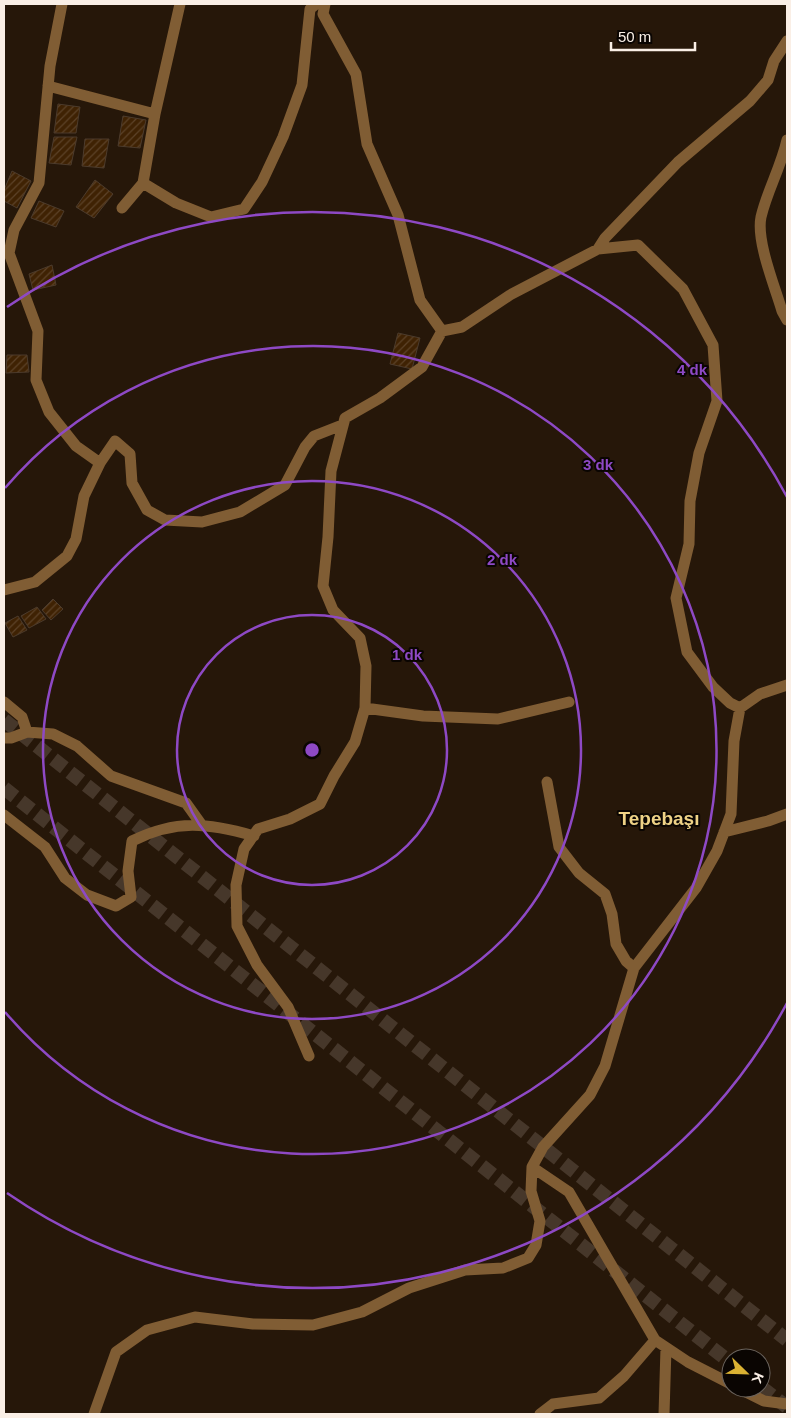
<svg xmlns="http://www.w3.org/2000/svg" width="791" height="1418" font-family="Helvetica,sans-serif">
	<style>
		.building { fill: url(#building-hatch); stroke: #4c3b2c }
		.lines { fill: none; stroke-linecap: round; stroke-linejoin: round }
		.trunk-tunnel { stroke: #46372a; stroke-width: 14; stroke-dasharray: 14 7; stroke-linecap: butt }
		.minor { stroke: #805d34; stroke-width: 11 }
		.ring { fill: none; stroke: #8e49c5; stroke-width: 2.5 }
		.labels { text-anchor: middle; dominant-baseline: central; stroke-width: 4; stroke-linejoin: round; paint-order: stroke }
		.district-label { font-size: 19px; font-weight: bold; fill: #eed286; stroke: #0a0502 }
		.centre { fill: #8e49c5; stroke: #0a0502; stroke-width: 2.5 }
		.ring-label { font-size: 15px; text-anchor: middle; font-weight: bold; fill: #8e49c5; stroke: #0a0502; stroke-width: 4; stroke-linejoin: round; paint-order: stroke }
	</style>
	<defs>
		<pattern id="building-hatch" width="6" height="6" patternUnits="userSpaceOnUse" patternTransform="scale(1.25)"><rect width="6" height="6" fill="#3f2203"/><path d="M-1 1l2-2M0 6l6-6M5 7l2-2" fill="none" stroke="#5c4228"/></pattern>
	</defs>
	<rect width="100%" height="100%" fill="#261709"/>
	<!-- building -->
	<path class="building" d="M58 104 80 107 76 133H54Z
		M123 116 146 120 140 148 118 146Z
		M54 137H77L71 165 49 163Z
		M85 139H109L104 168 82 166Z
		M12 171 31 181 17 208 4 201V190Z
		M95 180 113 194 94 218 76 207Z
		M39 201 64 211 56 227 31 218Z
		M52 265 56 285 33 290 29 274Z
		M398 333 420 338 412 369 390 364Z
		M7 355H27L29 372 6 373Z
		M53 599 63 609 51 620 42 610Z
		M37 607 46 619 29 628 21 616Z
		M18 616 27 630 13 637 5 623Z"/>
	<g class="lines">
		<!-- trunk-tunnel -->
		<path class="trunk-tunnel" d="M4 720 787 1340
			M4 788 731 1363
			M761 1387 787 1407"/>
		<!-- minor -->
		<path class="minor" d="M62 4 50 66 39 183 14 230 9 253 38 331 36 380 49 412 76 446 100 463
			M325 4 323 14 356 74 367 144 398 215 420 300 442 331 462 327 510 295 598 249 638 245 683 289 713 345 717 401 699 453 690 501 689 544 676 598 687 652 713 687 730 703 740 708
			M48 86 155 114
			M787 140C781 167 767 191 761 217 756 241 775 287 782 311L787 320
			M143 183 176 203 211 217 244 209 262 182 283 137 302 85 310 9 316 4
			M122 208 143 183 155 114 180 4
			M598 249 605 238 678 162 750 101 768 80 774 61 787 41
			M4 590 35 582 67 556 76 539 84 496 100 463 115 441 130 454 132 483 147 510 165 520 202 522 240 512 285 485 305 447 314 436 342 425
			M4 702 22 717 27 732 11 738H4
			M365 708 423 716 498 719 569 702
			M27 732 53 734 77 746 111 776 186 803 201 824
			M547 782 559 847 579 873 605 894 612 914 616 944 626 961 634 968
			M4 815 45 847 65 878 87 895 116 906 131 897 128 871 132 841C176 819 208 823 254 836
			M724 832 768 821 787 814
			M309 1056 288 1007 257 965 237 926 236 885 244 849 258 829 290 819 320 804 334 776 355 742 365 708 366 666 360 638 333 610 323 586 328 537 331 471 345 418 380 398 422 367 442 331
			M532 1167 569 1192 655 1340 688 1362 731 1384
			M738 1388 764 1401 787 1404
			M94 1414 116 1352 147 1330 195 1317 253 1324 313 1325 362 1312 409 1288 465 1270 503 1268 528 1258 536 1245 540 1221 531 1191 532 1167 543 1147 590 1095 605 1066 634 968 696 888 717 851 731 814 734 741 740 708 760 694 787 685
			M540 1414 553 1404 599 1398 624 1376 655 1340
			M664 1414 666 1348"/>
	</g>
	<!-- distance rings -->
	<g class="ring">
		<circle cx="312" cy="750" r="135"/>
		<circle cx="312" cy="750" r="269"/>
		<path d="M5 488A404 404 0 1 1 5 1012"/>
		<path d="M787 1003A538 538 0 0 1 7 1193M7 307A538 538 0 0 1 787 497"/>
	</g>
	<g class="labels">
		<!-- district labels -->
		<g class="district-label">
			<text x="659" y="818">Tepebaşı</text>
		</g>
	</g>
	<circle cx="312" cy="750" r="8" class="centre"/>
	<g class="ring-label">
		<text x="692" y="375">4 dk</text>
		<text x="598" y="470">3 dk</text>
		<text x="502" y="565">2 dk</text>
		<text x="407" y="660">1 dk</text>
	</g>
	<!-- border -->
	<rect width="791" height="1418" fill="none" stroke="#faefe6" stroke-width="10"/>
	<!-- north arrow -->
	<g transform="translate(746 1373) rotate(113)"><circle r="24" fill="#0a0502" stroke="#6a635d"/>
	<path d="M0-4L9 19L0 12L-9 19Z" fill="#dbb233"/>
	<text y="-8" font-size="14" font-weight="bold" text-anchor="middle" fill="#faefe6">K</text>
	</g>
	<!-- scale -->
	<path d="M611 42v8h84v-8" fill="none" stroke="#faefe6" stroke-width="2.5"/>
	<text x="618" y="42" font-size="15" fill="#faefe6" stroke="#0a0502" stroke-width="4" paint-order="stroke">50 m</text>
</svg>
